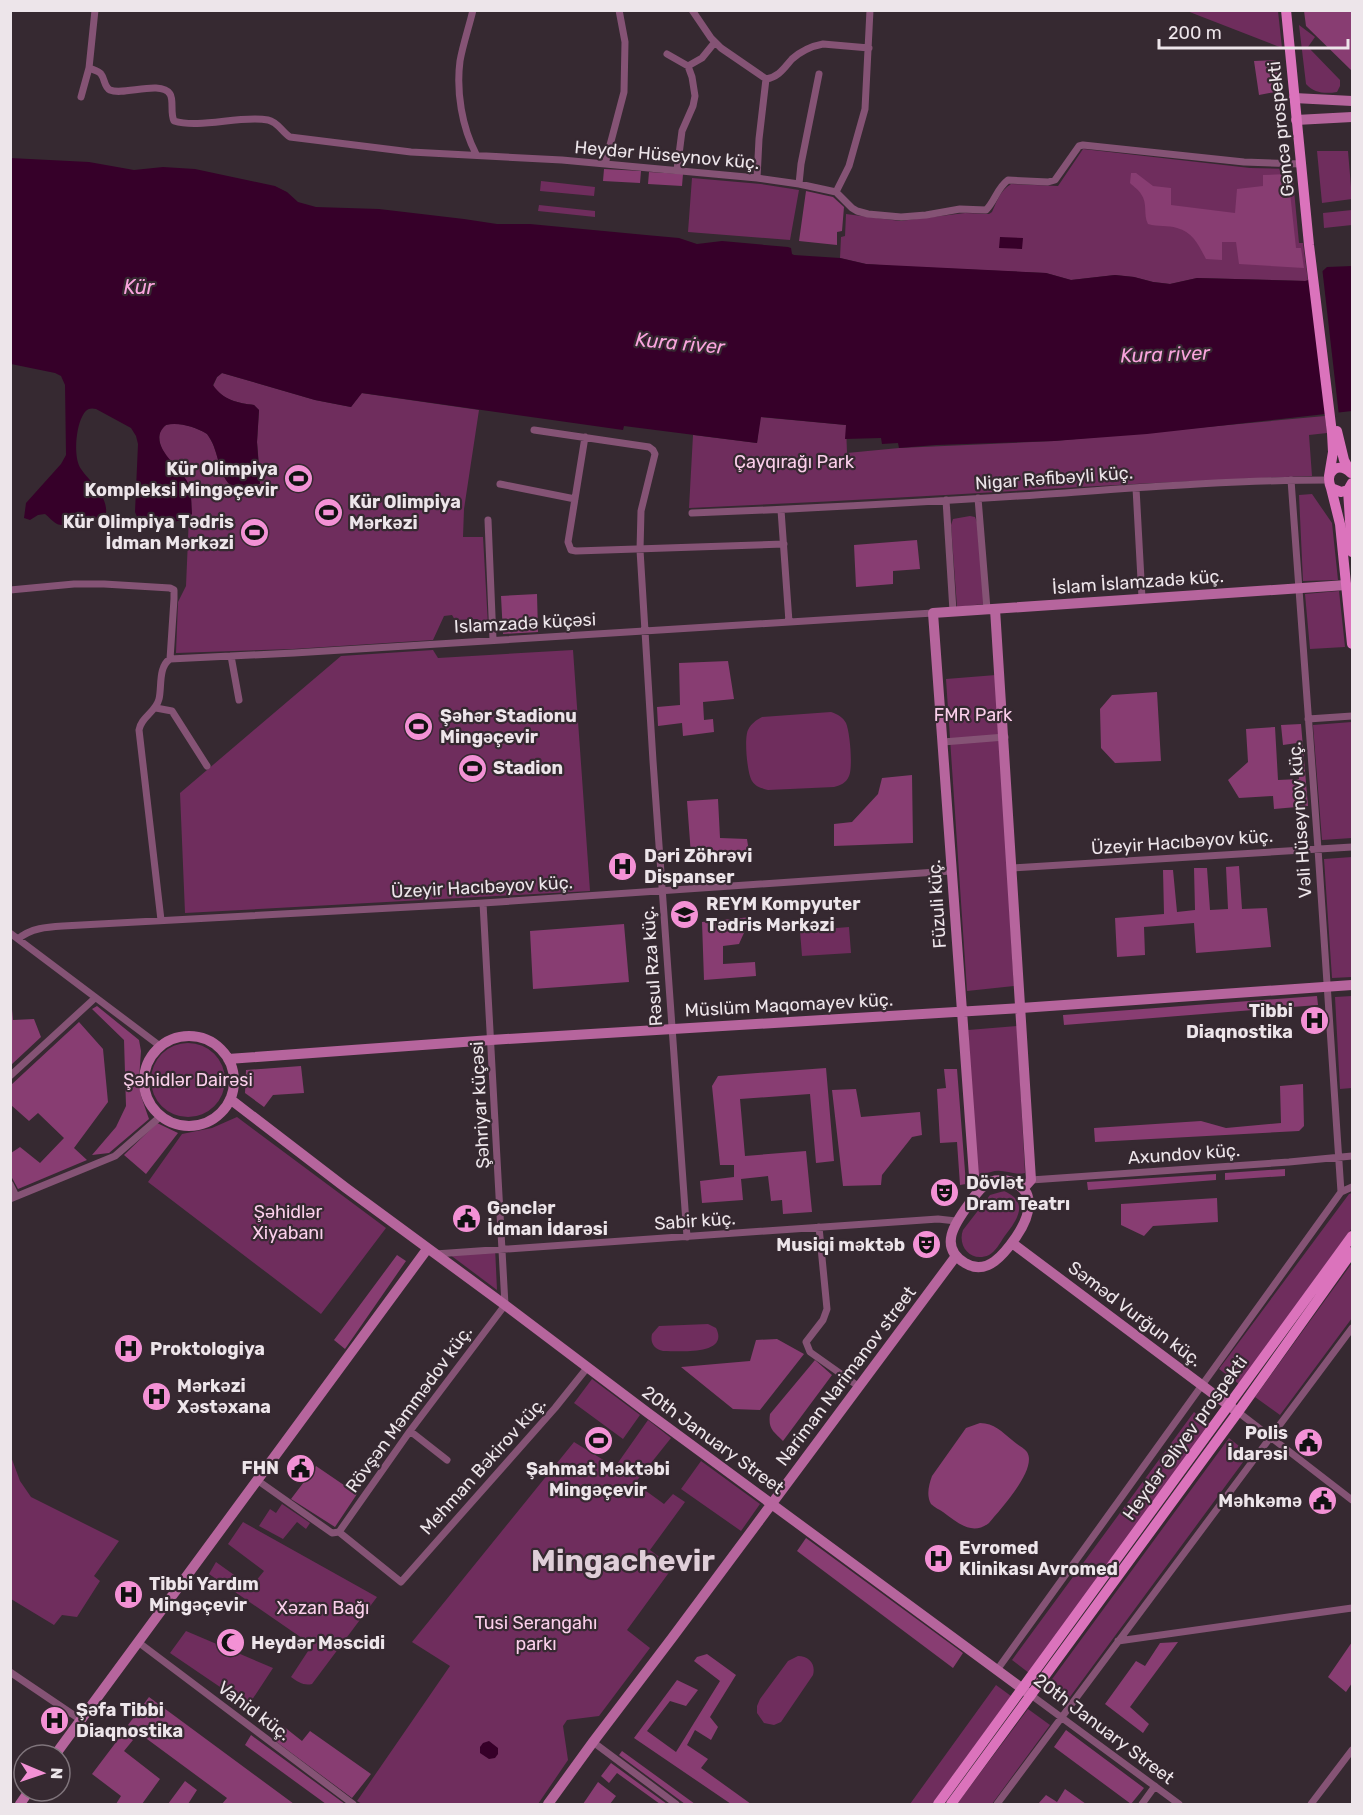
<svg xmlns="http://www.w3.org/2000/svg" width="1363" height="1815" font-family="Rubik,sans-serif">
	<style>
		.green { fill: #6f2d5d }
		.forest { fill: #883d72 }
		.water { fill: #360029 }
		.pier { fill: #362931 }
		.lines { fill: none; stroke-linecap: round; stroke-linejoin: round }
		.street { stroke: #855375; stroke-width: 7 }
		.secondary { stroke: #b6659d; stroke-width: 10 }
		.primary { stroke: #db73bc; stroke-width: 10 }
		.labels { text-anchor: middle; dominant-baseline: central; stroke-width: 4.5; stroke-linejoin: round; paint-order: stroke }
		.street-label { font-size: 18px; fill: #ede5ea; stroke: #362931 }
		.park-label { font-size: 18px; fill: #fbcfeb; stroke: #362931 }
		.poi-label { font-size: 18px; font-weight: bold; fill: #ede5ea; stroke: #362931; text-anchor: start }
		.water-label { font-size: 20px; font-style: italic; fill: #f9a4dd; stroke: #362931 }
		.town-label { font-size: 30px; font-weight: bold; fill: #dfced8; stroke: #362931 }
	</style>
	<rect width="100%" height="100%" fill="#362931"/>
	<!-- green -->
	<path class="green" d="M1187 11H1278L1282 48Z
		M1299 25 1315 37 1308 47 1340 80V86L1337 92C1325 94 1314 93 1306 84Z
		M1083 149 1250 168 1292 169 1299 243H1303L1308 281 1197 278 1170 284 1153 282 1134 277 1115 275 1071 280 1046 273 892 266 866 264 840 258 841 237 845 236 846 214 900 221 965 213 989 214 992 212C997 201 1000 191 1011 184L1058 186Z
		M1317 151H1348L1352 199 1322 203Z
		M692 178 761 184 799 190 790 240 688 232Z
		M541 181 595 187 594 196 540 191Z
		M539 205 595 211V217L538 211Z
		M1352 210V225L1324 228 1323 213Z
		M222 373 315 400 351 407 361 393 479 410 464 509 463 537H483L488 625 477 619 455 620 452 615 444 616 433 640 293 649 176 653 178 602 186 586 189 516 192 514C191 504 192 494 188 485 182 467 155 455 160 432 162 427 166 424 171 424 183 423 197 428 207 434 219 449 217 471 230 485L243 487 259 465 257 442 259 410 254 405C238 403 223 400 213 386L217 377Z
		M1325 416 1327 433 1309 435 1312 476C1104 484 897 499 689 508L693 435 757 443 760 417 846 425 847 453 899 448 1054 441Z
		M1312 494 1332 523 1338 580 1303 581 1299 495Z
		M970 516 975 517 977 522 984 604 957 607 951 525 953 519Z
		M1339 591 1345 647 1310 649 1305 594Z
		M433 650 438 658 573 650 590 891 185 913 180 793 341 656Z
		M996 675 1014 986 967 991 946 679Z
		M831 712C837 714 843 717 846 723 850 732 853 768 849 776 846 783 841 785 834 787L768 790C761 788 756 787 752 781 747 773 744 738 748 730 751 724 756 720 762 717Z
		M1352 722V838L1322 840 1313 725Z
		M1352 857V977L1332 978 1324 859Z
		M849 927 851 953 802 956 800 931Z
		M1352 996V1088L1340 1089 1335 997Z
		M1017 1026 1025 1173C1014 1176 1003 1168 991 1172 985 1173 984 1176 977 1177L968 1030Z
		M151 1080a37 37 0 1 1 74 0a37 37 0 1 1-74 0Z
		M237 1117 386 1228 321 1314 148 1182 182 1134 212 1128Z
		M1004 1191C1031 1203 1016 1221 1004 1237 1000 1243 995 1252 989 1255 971 1263 957 1246 963 1230L990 1195Z
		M1352 1193V1228L1239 1384 1219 1369 1349 1194Z
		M495 1247 497 1290 445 1251Z
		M1352 1263V1318L1280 1415 1255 1397Z
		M708 1324 716 1328C730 1356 678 1351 663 1351 654 1349 650 1343 652 1334L659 1326Z
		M592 1379 640 1415 623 1439 574 1403Z
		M1194 1412 1211 1425 1029 1673 1012 1660Z
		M648 1420 671 1438 635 1483 664 1504 673 1494 685 1502 650 1550 673 1567 627 1630 650 1648 599 1716 567 1720 563 1726 568 1760 538 1804H362L357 1801 450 1666 412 1642 574 1442 615 1467Z
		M1229 1438 1249 1454 1067 1701 1047 1686Z
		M10 1454 20 1481 31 1497 119 1541 94 1576 100 1581 77 1617 62 1615 54 1625 11 1599Z
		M701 1461 760 1504 741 1531 681 1489Z
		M282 1504 310 1523 306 1529 297 1522 283 1539 259 1526 270 1509 276 1513Z
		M243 1522 377 1597 312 1684C304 1686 298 1682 291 1677L312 1645 209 1574 216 1562 251 1587 264 1571 228 1544Z
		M186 1631 273 1668 248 1706 170 1653Z
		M798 1656C809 1656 816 1664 813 1675L781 1722 774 1725 764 1723 757 1713V1706L760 1699 788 1661Z
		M996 1685 1011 1696 932 1804H910Z
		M1028 1709 1050 1725 992 1804H957Z"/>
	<!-- forest -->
	<path class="forest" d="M1304 11H1352V71L1306 26Z
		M1276 60 1280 91 1259 95 1254 61Z
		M604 169 641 171 640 183 603 181Z
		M649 172 683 174 682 186 648 184Z
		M1131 173H1136L1153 186 1171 188V205L1235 213 1237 189 1263 186V175L1288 174 1296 248H1301L1304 268 1239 264 1236 242H1222V260L1206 259C1199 246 1193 232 1177 228 1168 225 1158 227 1148 224 1143 215 1148 203 1141 194 1139 190 1134 187 1130 183Z
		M806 191 833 197 844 207 842 231 837 232V245L799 241Z
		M917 540 920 569 893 571V584L856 587 854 545Z
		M537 594 538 632 503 634 501 596Z
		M728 661 734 699 703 702 704 720 713 719 714 732 683 736 682 723 658 726 657 707 680 705 679 663Z
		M1157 692 1161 761 1115 763 1101 748 1100 709 1112 695Z
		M1301 724 1308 806 1274 809 1273 796 1239 798 1228 780 1248 762 1246 729 1275 727 1278 780 1299 779 1297 743 1283 745 1281 725Z
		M912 775 913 843 834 846V824L852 822 878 794 882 778Z
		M718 799 720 838 747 839 749 852 691 855 687 801Z
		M1239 866 1242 909 1267 908 1271 947 1196 953 1194 923 1144 927 1145 955 1117 957 1115 918 1164 914 1163 870H1173L1177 912 1195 910 1194 868H1207L1210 910 1228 909 1226 867Z
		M751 917 739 944 723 946V964L755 962 756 976 704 980 702 922Z
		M624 924 629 982 533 989 530 931Z
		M1317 996 1318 1005 1064 1025 1063 1015Z
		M11 998 13 1020 34 1019 41 1037 11 1065Z
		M97 1006 139 1040 141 1051 139 1079 141 1096 149 1119 109 1153 92 1155 116 1127 126 1106 124 1040 92 1009Z
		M79 1022 103 1049 108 1102 74 1148 87 1160 18 1189 11 1176V1153L20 1147 40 1163 64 1138 38 1113 29 1121 11 1105V1085Z
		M301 1066 304 1093 273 1095 264 1107 245 1093 246 1070Z
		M826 1068 834 1161 816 1163 810 1094 740 1099 745 1156 806 1151 812 1212 783 1214 782 1200 771 1201 768 1176 741 1179 743 1200 702 1203 700 1181 734 1177V1165H720L712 1086 718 1076Z
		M944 1069H957L966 1184 960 1185 957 1142 940 1143 937 1089 946 1088Z
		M1303 1084 1304 1126 1299 1131 1095 1142 1094 1128 1201 1121 1226 1128 1281 1123 1280 1086Z
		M856 1089 861 1117 920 1112 922 1135 912 1137 882 1175 881 1185 843 1186 832 1090Z
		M157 1123 178 1133 146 1174 124 1155Z
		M1285 1169V1176L1225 1180V1173Z
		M1216 1174V1180L1088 1190 1087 1182Z
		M1217 1198 1218 1222 1153 1226 1144 1236 1121 1225V1204Z
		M397 1255 406 1261 345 1349 334 1340Z
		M777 1339 804 1354 760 1410 733 1409 681 1367 750 1361 756 1340Z
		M815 1360 832 1375 783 1441C773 1431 768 1429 770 1414Z
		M980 1423C994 1423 1002 1432 1012 1440 1016 1444 1024 1448 1027 1452 1038 1469 1000 1510 989 1523 972 1536 958 1523 943 1512 940 1510 934 1507 931 1504 926 1496 929 1484 932 1476L966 1428Z
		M316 1466 357 1494 335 1527 291 1499Z
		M806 1538 963 1653 953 1668 797 1551Z
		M1178 1642 1130 1707 1149 1724 1143 1733 1105 1704 1136 1661 1145 1666 1160 1643Z
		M1352 1642V1683L1346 1692 1328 1677Z
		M707 1654 736 1675 710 1717 718 1727 711 1740 695 1730 687 1745 708 1759 701 1768 751 1804H731L634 1738 677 1680 698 1690 686 1706 670 1701 647 1731 676 1752 720 1681 694 1661 697 1657Z
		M149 1697 294 1804H222L227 1798 128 1725Z
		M283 1726 302 1741 310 1731 371 1774 352 1798 274 1740Z
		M1066 1730 1144 1788 1131 1804 1054 1747Z
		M123 1733 133 1740 124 1751 160 1779 142 1804H116L121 1796 92 1774Z
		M251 1735 345 1804H326L245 1745Z
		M622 1751 695 1804H685L619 1755Z
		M611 1763 667 1804H660L617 1773 609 1783 601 1776Z
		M185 1781 197 1790 188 1804H168Z
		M598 1782 616 1796 610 1804H583Z
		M1065 1789 1086 1804H1038L1046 1795 1057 1802Z"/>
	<!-- water -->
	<path class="water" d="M10 158 89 162 134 170 163 167 195 169 275 186 287 192 298 202 316 207 379 209 464 219 497 224H530L646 235 679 238 697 244 722 241 788 247 791 248 792 254 794 255 840 258 866 264 1046 273 1071 280 1115 275 1134 277 1153 282 1170 284 1197 278 1305 281 1315 278 1327 267 1352 266V411L1147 434 1054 441 936 445 899 448 898 443 882 444 881 438 845 439 846 425 761 417 757 443 624 426 623 430 362 393 351 407 315 400 222 373 217 377 213 385C223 400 238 403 254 405L259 410 257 442 260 484 243 487 230 485C217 471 219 449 207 434 195 427 179 422 166 425 145 443 179 466 187 481 192 490 191 503 192 514 182 522 152 529 140 524L135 512 138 444 136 436 131 428 96 409C89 407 85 410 82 417 76 428 73 458 81 469 90 482 108 496 106 513 98 519 66 528 57 524 53 522 49 517 45 514L38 515 30 520 24 518 26 503 61 464 66 455 65 385 61 376 55 373 11 364Z
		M1000 237 1023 238 1022 249 999 248Z
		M489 1741 498 1748V1754L495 1758 489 1759 480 1753V1747L483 1743Z"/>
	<!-- pier -->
	<path class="pier" d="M1322 267 1339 416 1327 418 1313 275Z"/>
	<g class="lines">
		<!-- street -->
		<path class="street" d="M95 10 89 68C94 70 99 71 101 74 105 79 104 87 110 90 123 96 161 80 170 94 174 100 170 113 174 121 200 129 240 115 268 120 278 122 282 132 290 137L411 152 562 160 757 178 799 184 836 192 852 208 857 211 868 214 901 217 926 215 960 209 986 210C995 201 997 188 1008 180L1048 182 1055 180 1079 146 1083 145 1244 162 1301 164
			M473 10C469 27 463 44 460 61 456 92 462 127 476 154
			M692 10 711 38 721 48 766 79C779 77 784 68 792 59 800 52 812 46 823 44L869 48
			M667 54 688 66
			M81 97 89 68
			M605 164 624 92 625 42 619 10
			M677 170 682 131 693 106 695 96 692 77 688 66 702 58 715 42
			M757 178 759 139 766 79
			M799 184 801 164 819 74
			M836 192 849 166 865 109 870 10
			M534 430 649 447 653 450 655 454 641 511 640 550 653 761 687 1237
			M585 437 568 542 571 550 576 551 784 544
			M500 484 575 499
			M1136 488 1142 598
			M978 498 987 609
			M946 500 953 611
			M781 510 789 622
			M692 513C801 509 910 503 1019 496 1122 489 1226 480 1329 480
			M488 520 493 640
			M10 590 74 584H104L170 588 174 590V599L170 659
			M231 656 239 700
			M156 708 172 711 207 766
			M1308 719 1352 716
			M943 742 1005 737
			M1012 868 1352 847
			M161 920 139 730C141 717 156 712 159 699 162 687 158 667 170 659L294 653 933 613
			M10 933 160 1046
			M18 939C31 928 47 927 63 926L483 903 951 871
			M10 1076 95 998
			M1031 1180 1289 1162 1352 1156
			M10 1184 16 1196
			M1341 1192 1352 1187
			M10 1199 115 1156 161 1116
			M819 1227 827 1309 823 1320 806 1342 810 1352 858 1386
			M435 1254 938 1219 956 1221
			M1238 1412 1352 1500
			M410 1431 447 1460
			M257 1480 332 1533 339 1532 401 1582 555 1408 587 1368
			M339 1532 410 1431 505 1305 483 903
			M1118 1641 1352 1608
			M138 1642 353 1804
			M997 1670 1341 1192 1318 849 1291 480
			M10 1672 81 1720
			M1031 1695 1179 1804
			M593 1742 676 1804
			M997 1804 1352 1328
			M1142 1804 1155 1786
			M1311 1804 1352 1750"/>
		<!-- secondary -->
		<path class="secondary" d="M1294 98 1352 101
			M1296 120 1352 117
			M995 609 1031 1180 1023 1189
			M144 1081a45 45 0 1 1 90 0a45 45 0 1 1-90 0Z
			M228 1059 491 1040 1021 1008 1352 985
			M230 1099 346 1188 505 1305 648 1413 1031 1695
			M1004 1180C1039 1186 1031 1215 1016 1237 1005 1253 987 1277 965 1263 938 1247 955 1223 969 1204 974 1197 979 1188 987 1184 992 1180 998 1180 1004 1180Z
			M978 1191 974 1176 933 613 1346 585
			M1012 1243 1235 1410
			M55 1755 425 1252
			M20 1804 29 1791
			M548 1804 593 1742 672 1638 956 1256"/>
		<!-- primary -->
		<path class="primary" d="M1286 10 1309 245 1332 433 1333 452 1329 476
			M1337 431 1344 460 1351 473
			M1351 473C1338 461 1324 471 1331 488L1341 492 1348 490 1352 483
			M1331 488 1340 524 1352 644
			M1348 490 1352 552
			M938 1804 1352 1236
			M951 1804 1238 1412 1352 1252"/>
	</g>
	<!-- icons -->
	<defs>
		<symbol id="stadium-disc" viewBox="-11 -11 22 22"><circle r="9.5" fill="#f391d5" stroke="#362931"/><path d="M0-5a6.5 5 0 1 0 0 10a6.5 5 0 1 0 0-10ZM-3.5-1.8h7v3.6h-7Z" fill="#111"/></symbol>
		<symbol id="hospital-disc" viewBox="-11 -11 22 22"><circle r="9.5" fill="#f391d5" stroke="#362931"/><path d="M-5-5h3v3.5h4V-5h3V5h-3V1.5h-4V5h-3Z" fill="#111"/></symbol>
		<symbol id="university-disc" viewBox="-11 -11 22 22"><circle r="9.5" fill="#f391d5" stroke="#362931"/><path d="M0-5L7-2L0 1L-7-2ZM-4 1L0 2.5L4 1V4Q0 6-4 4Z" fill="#111"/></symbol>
		<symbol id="theatre-disc" viewBox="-11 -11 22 22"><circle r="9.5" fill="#f391d5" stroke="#362931"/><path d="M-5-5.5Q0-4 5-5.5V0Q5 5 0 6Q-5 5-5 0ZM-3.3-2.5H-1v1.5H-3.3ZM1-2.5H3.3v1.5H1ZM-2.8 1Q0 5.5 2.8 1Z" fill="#111"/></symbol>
		<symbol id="civic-disc" viewBox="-11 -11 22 22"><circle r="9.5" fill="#f391d5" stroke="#362931"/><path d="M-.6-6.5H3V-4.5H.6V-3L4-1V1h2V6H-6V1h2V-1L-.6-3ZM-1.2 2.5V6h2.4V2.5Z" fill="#111"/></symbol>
		<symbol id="mosque-disc" viewBox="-11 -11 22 22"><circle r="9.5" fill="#f391d5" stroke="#362931"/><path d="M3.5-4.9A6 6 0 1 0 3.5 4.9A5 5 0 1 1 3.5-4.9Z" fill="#111"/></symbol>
	</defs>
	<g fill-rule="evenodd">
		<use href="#stadium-disc" x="282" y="462" width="33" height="33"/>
		<use href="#stadium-disc" x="312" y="496" width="33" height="33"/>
		<use href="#stadium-disc" x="238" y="516" width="33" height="33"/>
		<use href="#stadium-disc" x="402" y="710" width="33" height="33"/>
		<use href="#stadium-disc" x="456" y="752" width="33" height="33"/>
		<use href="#hospital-disc" x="606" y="850" width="33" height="33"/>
		<use href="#university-disc" x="668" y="898" width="33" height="33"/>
		<use href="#hospital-disc" x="1298" y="1004" width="33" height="33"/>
		<use href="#theatre-disc" x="928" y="1176" width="33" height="33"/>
		<use href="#civic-disc" x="450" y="1202" width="33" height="33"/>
		<use href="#theatre-disc" x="910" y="1228" width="33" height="33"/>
		<use href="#hospital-disc" x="112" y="1332" width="33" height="33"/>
		<use href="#hospital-disc" x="140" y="1380" width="33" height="33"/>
		<use href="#stadium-disc" x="582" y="1424" width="33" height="33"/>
		<use href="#civic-disc" x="1292" y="1426" width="33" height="33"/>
		<use href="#civic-disc" x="284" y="1452" width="33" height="33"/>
		<use href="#civic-disc" x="1306" y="1484" width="33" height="33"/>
		<use href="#hospital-disc" x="922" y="1542" width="33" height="33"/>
		<use href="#hospital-disc" x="112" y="1578" width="33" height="33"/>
		<use href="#mosque-disc" x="214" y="1626" width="33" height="33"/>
		<use href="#hospital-disc" x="38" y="1704" width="33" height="33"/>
	</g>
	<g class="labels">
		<!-- street labels -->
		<g class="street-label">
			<text transform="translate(1281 129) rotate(-96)">Gəncə prospekti</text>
			<text transform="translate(667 155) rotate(5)">Heydər Hüseynov küç.</text>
			<text transform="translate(1054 478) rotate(-4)">Nigar Rəfibəyli küç.</text>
			<text transform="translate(1138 582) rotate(-4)">İslam İslamzadə küç.</text>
			<text transform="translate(525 623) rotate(-3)">Islamzadə küçəsi</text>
			<text transform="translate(1300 820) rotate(-94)">Vəli Hüseynov küç.</text>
			<text transform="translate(1182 842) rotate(-4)">Üzeyir Hacıbəyov küç.</text>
			<text transform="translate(482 887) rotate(-3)">Üzeyir Hacıbəyov küç.</text>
			<text transform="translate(937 904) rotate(-94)">Füzuli küç.</text>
			<text transform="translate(652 966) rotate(-94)">Rəsul Rza küç.</text>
			<text transform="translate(789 1005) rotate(-3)">Müslüm Maqomayev küç.</text>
			<text transform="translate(480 1105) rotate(-93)">Şəhriyar küçəsi</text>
			<text transform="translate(1184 1154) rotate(-4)">Axundov küç.</text>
			<text transform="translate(695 1221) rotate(-4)">Sabir küç.</text>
			<text transform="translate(1135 1314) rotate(37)">Səməd Vurğun küç.</text>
			<text transform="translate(846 1376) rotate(-53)">Nariman Narimanov street</text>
			<text transform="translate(409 1409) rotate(-54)">Rövşən Məmmədov küç.</text>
			<text transform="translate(1185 1438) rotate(-54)">Heydər Əliyev prospekti</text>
			<text transform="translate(713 1440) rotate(36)">20th January Street</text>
			<text transform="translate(483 1466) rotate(-48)">Mehman Bəkirov küç.</text>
			<text transform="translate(254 1711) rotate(37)">Vahid küç.</text>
			<text transform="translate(1104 1729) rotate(37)">20th January Street</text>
		</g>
		<!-- park labels -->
		<g class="park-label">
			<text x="794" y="462">Çayqırağı Park</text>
			<text x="973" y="715">FMR Park</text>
			<text x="188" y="1080">Şəhidlər Dairəsi</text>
			<text x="288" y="1212">Şəhidlər<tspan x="288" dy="21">Xiyabanı</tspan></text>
			<text x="323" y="1608">Xəzan Bağı</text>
			<text x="536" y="1623">Tusi Serangahı<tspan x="536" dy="21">parkı</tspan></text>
		</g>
		<!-- poi labels -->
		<g class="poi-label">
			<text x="278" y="469" text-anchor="end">Kür Olimpiya<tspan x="278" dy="21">Kompleksi Mingəçevir</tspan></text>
			<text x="349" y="502">Kür Olimpiya<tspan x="349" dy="21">Mərkəzi</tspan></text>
			<text x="234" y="522" text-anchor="end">Kür Olimpiya Tədris<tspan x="234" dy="21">İdman Mərkəzi</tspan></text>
			<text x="440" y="716">Şəhər Stadionu<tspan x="440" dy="21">Mingəçevir</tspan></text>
			<text x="493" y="768">Stadion</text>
			<text x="644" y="856">Dəri Zöhrəvi<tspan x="644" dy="21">Dispanser</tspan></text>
			<text x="706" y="904">REYM Kompyuter<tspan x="706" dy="21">Tədris Mərkəzi</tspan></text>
			<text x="1293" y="1011" text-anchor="end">Tibbi<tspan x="1293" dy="21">Diaqnostika</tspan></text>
			<text x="966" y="1183">Dövlət<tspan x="966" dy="21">Dram Teatrı</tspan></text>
			<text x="487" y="1208">Gənclər<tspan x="487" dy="21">İdman İdarəsi</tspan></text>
			<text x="905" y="1245" text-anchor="end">Musiqi məktəb</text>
			<text x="150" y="1349">Proktologiya</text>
			<text x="177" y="1386">Mərkəzi<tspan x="177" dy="21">Xəstəxana</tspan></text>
			<text x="1288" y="1433" text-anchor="end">Polis<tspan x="1288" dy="21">İdarəsi</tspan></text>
			<text x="279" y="1468" text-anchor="end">FHN</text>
			<text x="598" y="1469" text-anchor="middle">Şahmat Məktəbi<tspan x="598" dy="21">Mingəçevir</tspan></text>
			<text x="1302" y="1501" text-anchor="end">Məhkəmə</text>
			<text x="959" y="1548">Evromed<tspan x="959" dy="21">Klinikası Avromed</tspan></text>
			<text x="149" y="1584">Tibbi Yardım<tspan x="149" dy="21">Mingəçevir</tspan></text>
			<text x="251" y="1643">Heydər Məscidi</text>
			<text x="76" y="1710">Şəfa Tibbi<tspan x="76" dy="21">Diaqnostika</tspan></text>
		</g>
		<!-- water labels -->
		<g class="water-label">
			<text x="139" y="287">Kür</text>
			<text transform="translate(680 343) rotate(5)">Kura river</text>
			<text transform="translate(1165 354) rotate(-2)">Kura river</text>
		</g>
		<!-- town labels -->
		<g class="town-label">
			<text x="623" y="1561">Mingachevir</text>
		</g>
	</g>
	<!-- border -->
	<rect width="1363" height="1815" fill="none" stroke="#ede5ea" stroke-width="24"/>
	<!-- north arrow -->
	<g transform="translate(42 1773) rotate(92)"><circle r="28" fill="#362931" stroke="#7f747b" stroke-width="1.5"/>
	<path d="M0-4.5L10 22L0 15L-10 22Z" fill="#f391d5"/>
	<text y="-9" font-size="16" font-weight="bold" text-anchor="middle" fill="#ede5ea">N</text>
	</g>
	<!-- scale -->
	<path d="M1159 39v9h189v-9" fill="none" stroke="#ede5ea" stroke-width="3"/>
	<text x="1168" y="39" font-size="18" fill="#ede5ea" stroke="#362931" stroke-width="4.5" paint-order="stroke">200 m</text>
</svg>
